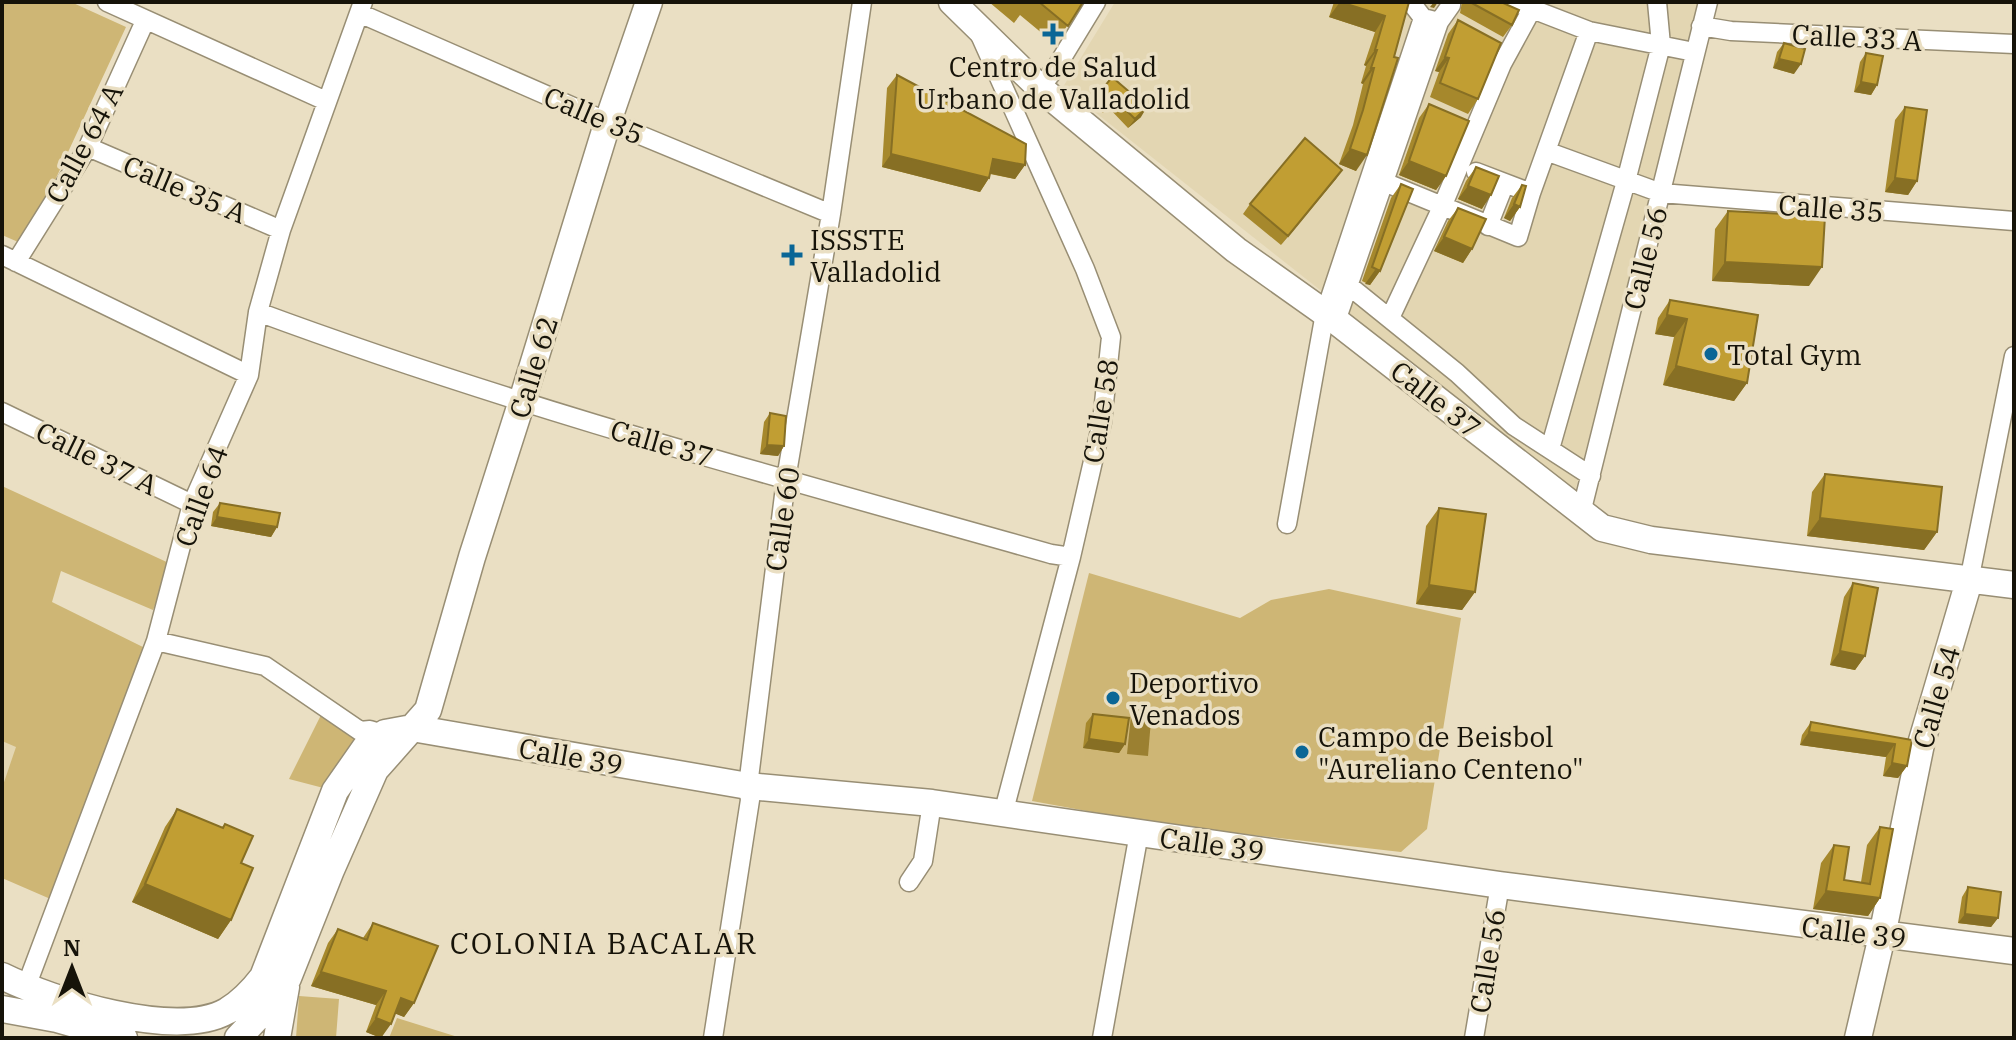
<svg xmlns="http://www.w3.org/2000/svg" width="2016" height="1040" font-family="'IBM Plex Serif',serif">
	<style>
		.built { fill: #e3d6b2 }
		.green { fill: #ceb675 }
		.water { fill: #9b8031 }
		.lines { fill: none; stroke-linecap: round; stroke-linejoin: round }
		.street-casing { stroke: #988e74; stroke-width: 21 }
		.secondary-casing { stroke: #988e74; stroke-width: 29 }
		.street { stroke: #fff; stroke-width: 18 }
		.secondary { stroke: #fff; stroke-width: 26 }
		.wall { fill: #a6882c }
		.shaded-wall { fill: #876f24 }
		.building { fill: #c19e33; stroke: #876f24; stroke-width: 2 }
		.poi-dot { fill: #0a6696; stroke: #eadfc3; stroke-width: 3 }
		.labels { text-anchor: middle; dominant-baseline: central; stroke-width: 7; stroke-linejoin: round; paint-order: stroke }
		.street-label { font-size: 28px; fill: #161309; stroke: #eadfc3 }
		.poi-label { font-size: 28px; fill: #161309; stroke: #eadfc3; text-anchor: start }
		.neighbourhood-label { font-size: 30px; letter-spacing: 2px; fill: #161309; stroke: #eadfc3 }
	</style>
	<rect width="100%" height="100%" fill="#eadfc3"/>
	<!-- built -->
	<path class="built" d="M1115 2H1704L1574 495 1334 301 1063 87Z
		M2 741 17 746 2 788Z"/>
	<!-- green -->
	<path class="green" d="M2 2H71L126 27 25 245 2 235Z
		M2 486 171 564 153 610 61 571 52 602 153 652 62 904 2 878V788L16 747 2 741Z
		M1089 573 1240 618 1271 600 1329 589 1461 618 1427 829 1401 852 1158 824 1032 801Z
		M325 707 360 731 335 791 289 779Z
		M299 996 339 999 336 1038H296Z
		M397 1018 461 1038H389Z"/>
	<!-- water -->
	<path class="water" d="M1132 706 1152 708 1148 756 1127 754Z"/>
	<g class="lines">
		<defs>
			<path id="street" d="M107 2 326 101
				M1414 2 1413 5 1423 18 1439 22 1451 5 1450 2
				M1514 2 1589 31 1694 52
				M359 13 594 116 831 214
				M1701 26 1731 31 2014 44
				M980 35 1085 269 1111 337 1102 422 1071 557 1003 814
				M1040 88 1057 66 1096 2
				M88 147 281 230
				M1546 151 1661 193 2014 221
				M1476 172 1531 193
				M1384 182 1518 237 1531 193 1589 31
				M1488 226 1505 183
				M2 255 249 375
				M16 262 88 147 145 21
				M1348 285 1457 373 1514 426 1591 476
				M258 312C517 408 785 479 1051 554L1071 557
				M1390 318 1442 207 1502 64 1532 9
				M1336 321 1439 22
				M2 412 192 504
				M1550 449 1625 185 1661 45 1657 2
				M1581 513 1708 2
				M1287 524 1325 313 1423 18
				M1969 581 2014 356
				M156 641 265 666 360 731 370 730 390 736
				M909 882 923 861 932 803
				M26 987 156 641 192 504 249 375 258 312 281 230 363 2
				M713 1038 750 800 748 786 786 479 831 214 862 2
				M1102 1038 1139 833
				M1474 1038 1500 885"/>
			<path id="secondary" d="M952 2 1040 88 1236 250 1336 321 1602 528 1651 540 2014 585
				M2 976C53 1001 175 1040 227 1011 242 1002 253 990 263 977L335 791 365 748 385 733 412 728 748 786 932 803 1500 885 2014 951
				M2 1009 57 1019 124 1038
				M238 1038 269 1005 288 978 331 870 375 770 428 710 472 557 522 401 608 121 649 2
				M277 1038 286 987
				M1858 1038 1882 936 1921 744 1969 581"/>
		</defs>
		<!-- street casing -->
		<use href="#street" class="street-casing"/>
		<!-- secondary casing -->
		<use href="#secondary" class="secondary-casing"/>
		<!-- street -->
		<use href="#street" class="street"/>
		<!-- secondary -->
		<use href="#secondary" class="secondary"/>
	</g>
	<!-- wall -->
	<path class="wall" d="M989 2H1083L1055 44 1020 15 1014 23Z
		M1334 2H1409L1356 171 1339 164 1353 125 1363 84 1361 83 1366 66 1364 65 1375 32 1329 17Z
		M1462 2H1501L1512 25 1503 37 1460 13Z
		M1458 20 1478 99 1468 114 1430 97 1439 72 1435 71 1448 34Z
		M1784 43 1794 74 1773 68 1777 52Z
		M1866 53 1877 85 1871 95 1854 92 1860 62Z
		M897 75 1025 165 1015 179 990 174 989 178 980 192 882 167 887 88Z
		M1112 77 1141 117 1128 128 1108 107 1103 113 1092 104Z
		M1429 104 1446 176 1436 190 1399 175 1419 118Z
		M1905 107 1917 181 1908 195 1885 192 1895 120Z
		M1476 167 1482 209 1458 199 1466 181Z
		M1342 170 1281 245 1243 214 1250 204Z
		M1401 184 1380 271 1370 285 1362 281 1391 198Z
		M1522 185 1520 207 1510 221 1504 218 1512 198Z
		M1458 208 1472 249 1463 263 1434 251 1448 221Z
		M1728 211 1809 286 1712 281 1715 229Z
		M1670 300 1747 383 1734 401 1663 385 1674 337 1655 334 1658 318Z
		M770 413 784 446 778 456 760 454 764 422Z
		M1825 474 1937 532 1924 550 1807 536 1812 492Z
		M220 503 277 527 271 537 211 526 213 512Z
		M1439 508 1475 592 1462 610 1416 604 1426 526Z
		M1853 583 1865 656 1855 670 1830 665 1844 597Z
		M1093 714 1125 744 1119 753 1083 748 1086 723Z
		M1811 722 1912 740 1907 766 1898 778 1883 776 1886 757 1800 745 1802 735Z
		M177 809 222 828 225 824 241 863 231 920 218 939 132 902 165 827Z
		M1880 827V898L1868 916 1813 909 1821 863 1834 845 1844 880 1861 882 1867 845Z
		M1968 887 1998 918 1991 927 1958 923 1962 897Z
		M373 923 414 1003 404 1017 395 1013 381 1038 366 1032 376 1005 311 986 328 943 338 929 363 938Z"/>
	<!-- shaded-wall -->
	<path class="shaded-wall" d="M1340 2 1385 16 1375 32 1329 17Z
		M1434 2H1438L1434 8 1430 7Z
		M1375 50H1377L1366 66 1364 65Z
		M1445 57 1449 58 1439 72 1435 71Z
		M1779 59 1801 64 1794 74 1773 68Z
		M1371 68H1374L1363 84 1361 83Z
		M1861 82 1877 85 1871 95 1854 92Z
		M1147 107 1141 117 1128 128 1135 119Z
		M1350 149 1367 155 1356 171 1339 164Z
		M891 154 989 178 980 192 882 167Z
		M993 159 1025 165 1015 179 983 172Z
		M1409 161 1446 176 1436 190 1399 175Z
		M1342 170 1336 179 1281 245 1288 236Z
		M1895 178 1917 181 1908 195 1885 192Z
		M1468 186 1491 195 1482 209 1458 199Z
		M1514 204 1520 207 1510 221 1504 218Z
		M1444 237 1472 249 1463 263 1434 251Z
		M1725 262 1822 267 1809 286 1712 281Z
		M1375 270 1380 271 1370 285 1365 284Z
		M1667 315 1687 319 1674 337 1655 334Z
		M1676 366 1747 383 1734 401 1663 385Z
		M767 445 784 446 778 456 760 454Z
		M217 517 277 527 271 537 211 526Z
		M1820 518 1937 532 1924 550 1807 536Z
		M1429 585 1475 592 1462 610 1416 604Z
		M1840 651 1865 656 1855 670 1830 665Z
		M1809 732 1895 744 1886 757 1800 745Z
		M1089 739 1125 744 1119 753 1083 748Z
		M1892 763 1907 766 1898 778 1883 776Z
		M145 884 231 920 218 939 132 902Z
		M1826 891 1880 898 1868 916 1813 909Z
		M1965 914 1998 918 1991 927 1958 923Z
		M321 972 386 991 376 1005 311 986Z
		M401 998 414 1003 404 1017 391 1012Z
		M376 1018 391 1024 381 1038 366 1032Z"/>
	<!-- building -->
	<path class="building" d="M1039 2H1083L1068 26Z
		M1340 2H1409L1394 57 1398 58 1367 155 1350 149 1363 110 1374 68H1371L1377 50H1375L1385 16Z
		M1470 2H1501L1519 10 1512 25Z
		M1458 20 1501 43 1478 99 1440 83 1449 58 1445 57Z
		M1784 43 1805 49 1801 64 1779 59Z
		M1866 53 1883 56 1877 85 1861 82Z
		M897 75 1026 144 1025 165 993 159 989 178 891 154Z
		M1112 77 1147 107 1135 119 1114 98 1110 104 1098 95Z
		M1429 104 1469 121 1446 176 1409 161Z
		M1905 107 1927 110 1917 181 1895 178Z
		M1305 138 1342 170 1288 236 1250 204Z
		M1476 167 1499 176 1491 195 1468 186Z
		M1401 184 1413 189 1380 271 1372 267Z
		M1522 185 1526 186 1520 207 1514 204Z
		M1458 208 1486 219 1472 249 1444 237Z
		M1728 211 1825 216 1822 267 1725 262Z
		M1670 300 1758 315 1747 383 1676 366 1687 319 1667 315Z
		M770 413 786 416 784 446 767 445Z
		M1825 474 1942 487 1937 532 1820 518Z
		M220 503 280 513 277 527 217 517Z
		M1439 508 1486 514 1475 592 1429 585Z
		M1853 583 1878 588 1865 656 1840 651Z
		M1093 714 1129 718 1125 744 1089 739Z
		M1811 722 1912 740 1907 766 1892 763 1895 744 1809 732Z
		M177 809 223 828 225 824 253 836 241 863 253 868 231 920 145 884Z
		M1880 827 1893 829 1880 898 1826 891 1834 845 1849 847 1844 880 1870 884Z
		M1968 887 2001 892 1998 918 1965 914Z
		M373 923 438 946 414 1003 401 998 391 1024 376 1018 386 991 321 972 338 929 367 940Z"/>
	<!-- markers -->
	<g class="poi-dot">
		<path d="M1049 22h8v8h8v8h-8v8h-8v-8h-8v-8h8z"/>
		<path d="M788 243h8v8h8v8h-8v8h-8v-8h-8v-8h8z"/>
		<circle cx="1711" cy="354" r="8"/>
		<circle cx="1113" cy="698" r="8"/>
		<circle cx="1302" cy="752" r="8"/>
	</g>
	<g class="labels">
		<!-- street labels -->
		<g class="street-label">
			<text transform="translate(1857 37) rotate(3)">Calle 33 A</text>
			<text transform="translate(594 115) rotate(23)">Calle 35</text>
			<text transform="translate(84 143) rotate(-62)">Calle 64 A</text>
			<text transform="translate(185 189) rotate(23)">Calle 35 A</text>
			<text transform="translate(1831 208) rotate(4)">Calle 35</text>
			<text transform="translate(1645 258) rotate(-76)">Calle 56</text>
			<text transform="translate(533 367) rotate(-73)">Calle 62</text>
			<text transform="translate(1436 399) rotate(38)">Calle 37</text>
			<text transform="translate(1100 411) rotate(-81)">Calle 58</text>
			<text transform="translate(662 443) rotate(16)">Calle 37</text>
			<text transform="translate(97 458) rotate(26)">Calle 37 A</text>
			<text transform="translate(201 496) rotate(-70)">Calle 64</text>
			<text transform="translate(782 519) rotate(-82)">Calle 60</text>
			<text transform="translate(1936 697) rotate(-74)">Calle 54</text>
			<text transform="translate(571 756) rotate(10)">Calle 39</text>
			<text transform="translate(1212 844) rotate(8)">Calle 39</text>
			<text transform="translate(1854 932) rotate(7)">Calle 39</text>
			<text transform="translate(1487 961) rotate(-81)">Calle 56</text>
		</g>
		<!-- poi labels -->
		<g class="poi-label">
			<text x="1053" y="66" text-anchor="middle">Centro de Salud<tspan x="1053" dy="32">Urbano de Valladolid</tspan></text>
			<text x="810" y="239">ISSSTE<tspan x="810" dy="32">Valladolid</tspan></text>
			<text x="1727" y="354">Total Gym</text>
			<text x="1129" y="682">Deportivo<tspan x="1129" dy="32">Venados</tspan></text>
			<text x="1318" y="736">Campo de Beisbol<tspan x="1318" dy="32">"Aureliano Centeno"</tspan></text>
		</g>
		<!-- neighbourhood labels -->
		<g class="neighbourhood-label">
			<text x="604" y="942">COLONIA BACALAR</text>
		</g>
	</g>
	<!-- border -->
	<rect width="2016" height="1040" fill="none" stroke="#161309" stroke-width="8"/>
	<!-- north arrow -->
	<g transform="translate(72 968)" stroke="#eadfc3" stroke-width="6" paint-order="stroke">
	<path d="M0-6L14 30L0 20L-14 30Z" fill="#161309"/>
	<text y="-12" font-size="22" font-weight="bold" text-anchor="middle" fill="#161309">N</text>
	</g>
</svg>
